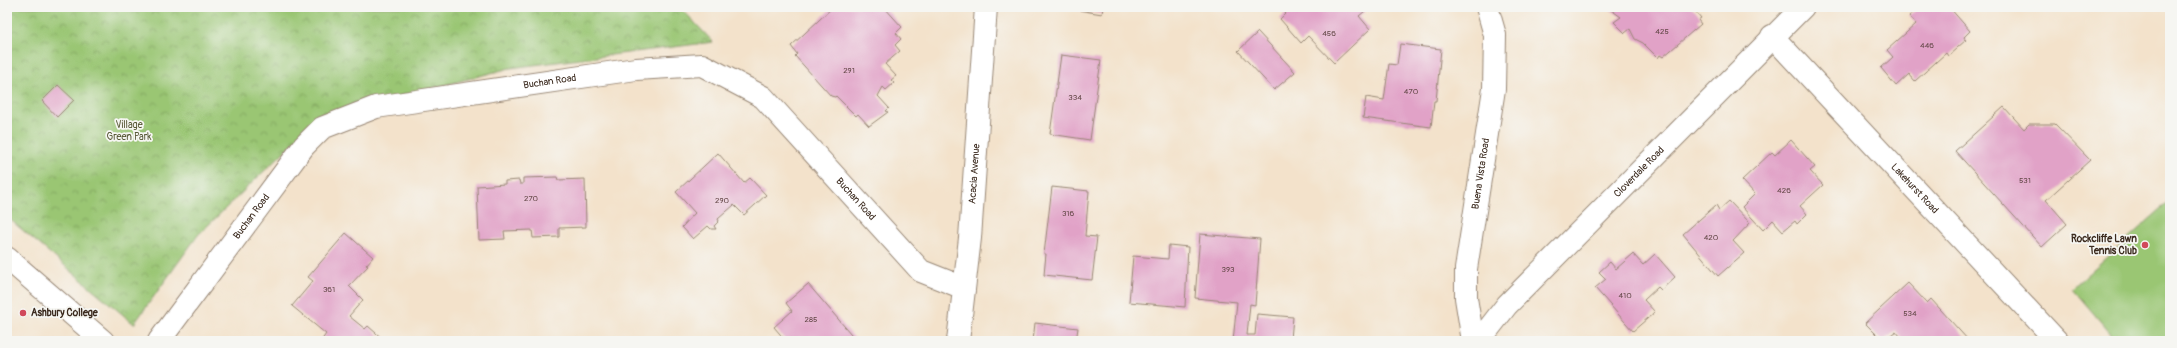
<svg xmlns="http://www.w3.org/2000/svg" width="2177" height="348" font-family="Pangolin,sans-serif">
	<style>
		.park { fill: url(#park-crowns); stroke: #6a7848 }
		.garden { fill: #9ac673; stroke: #6a7848 }
		.building { fill: #e1a2c7 }
		.lines { fill: none; stroke-linecap: round; stroke-linejoin: round }
		.minor-casing { stroke: #978674; stroke-width: 24 }
		.minor { stroke: #fff; stroke-width: 22 }
		.poi-dot { fill: #d1495b; stroke: #f6f6f2; stroke-width: 1.5 }
		.labels { text-anchor: middle; dominant-baseline: central; stroke-width: 3.5; stroke-linejoin: round; paint-order: stroke }
		.number-label { font-size: 8px; fill: #644848 }
		.street-label { font-size: 10px; fill: #3b2a1e; stroke: #f6f6f2 }
		.park-label { font-size: 10px; fill: #585938; stroke: #f6f6f2 }
		.poi-label { font-size: 10px; font-weight: bold; fill: #3b2a1e; stroke: #f6f6f2; text-anchor: end }
	</style>
	<defs>
		<pattern id="park-crowns" width="20" height="18" patternUnits="userSpaceOnUse"><rect width="20" height="18" fill="#9ac673"/><path d="M2 6a3 3 0 1 1 6 0M12 15a3 3 0 1 1 6 0" fill="none" stroke="#7fa15e"/></pattern>
	</defs>
	<rect width="100%" height="100%" fill="#f6f6f2"/>
	<filter id="ink" filterUnits="userSpaceOnUse"><feTurbulence type="fractalNoise" baseFrequency=".025" numOctaves="2"/><feDisplacementMap in="SourceGraphic" scale="8" xChannelSelector="R" yChannelSelector="G"/><feConvolveMatrix kernelMatrix="1 2 1 2 8 2 1 2 1" color-interpolation-filters="sRGB"/></filter>
	<filter id="wash" filterUnits="userSpaceOnUse"><feTurbulence type="fractalNoise" baseFrequency=".012" numOctaves="4" result="noise"/><feDisplacementMap in="SourceGraphic" scale="16" xChannelSelector="R" yChannelSelector="G"/><feGaussianBlur stdDeviation="0.9" result="paint"/><feColorMatrix in="noise" values="0 0 0 0 0 0 0 0 0 0 0 0 0 0 0 0 0 1.4 0 .05"/><feComposite in="paint" operator="in"/></filter>
	<g filter="url(#wash)">
		<rect width="100%" height="100%" fill="#f3e2cb"/>
		<!-- park -->
		<path class="park" d="M7 7H680L713 42 510 68 319 118 198 235 134 324 7 217Z"/>
		<!-- garden -->
		<path class="garden" d="M2170 201V341H2117L2072 288Z"/>
		<g id="blocks">
			<!-- building -->
			<path class="building" d="M833 7H884L902 27 896 33 901 39 895 45 900 51 885 64 896 76 891 80 894 83 886 90 883 87 878 96 889 108 886 111 888 112 869 126 858 114 856 116 836 96 835 97 831 96 795 56 797 54 791 46Z
				M1060 7H1103L1102 14Z
				M1281 7H1361L1365 11 1359 16 1370 29 1334 63 1308 36 1301 43 1280 19 1286 13Z
				M1607 7H1692L1701 18 1698 20 1701 24 1663 57 1660 55 1658 58 1643 43 1635 39 1630 29 1625 33 1614 22 1621 17Z
				M1919 7H1949L1970 31 1964 37 1966 40 1948 56 1946 53 1915 81 1909 74 1896 86 1881 68 1893 57 1887 50 1916 24 1909 16Z
				M1258 32 1295 72 1274 90 1238 51Z
				M1400 44 1441 49 1436 101H1434L1431 127 1363 118 1366 97 1384 100 1389 64 1397 65Z
				M1061 55 1101 60 1090 140 1050 134Z
				M58 85 74 100 57 117 42 101Z
				M2004 107 2024 129 2029 124H2055L2090 160 2046 200 2067 224 2042 247 1955 151Z
				M1791 140 1815 167 1810 171 1823 185 1800 206 1807 214 1797 224 1795 221 1783 231 1773 220 1763 230 1742 207 1755 194 1742 180 1772 152 1775 155Z
				M718 153 744 183 750 178 766 195 744 215 734 205 718 219 719 221 714 226 716 229H711L708 226 693 239 682 227 695 213 676 192Z
				M557 177 558 180 585 179 586 227 559 228V237L533 238 532 230 504 231 505 239 479 240 477 186 505 184V181L519 180 520 184H523V178Z
				M1052 187 1089 191 1085 236 1097 237 1092 280 1044 275 1046 254H1044Z
				M1729 201 1750 223 1733 241 1744 253 1718 276 1683 234 1716 205 1719 210Z
				M346 233 373 257 366 265 368 266 349 286 363 300 349 316 365 329 368 326 385 341H321L326 334 292 306 313 281 308 277Z
				M1200 234 1260 239 1255 305 1250 304 1247 335H1255L1257 314 1293 317 1291 339 1301 341H1233L1237 302 1195 298Z
				M1169 245 1188 247 1185 307 1129 302 1133 256 1168 259Z
				M1633 254 1643 265 1655 254 1675 277 1661 290 1658 287 1644 300 1655 312 1633 331 1595 288 1606 279 1599 272 1610 262 1616 269Z
				M1908 283 1927 303 1931 299 1969 341H1904L1896 331 1883 341 1865 323Z
				M808 284 857 341H786L774 327 792 311 786 303Z
				M1035 323 1078 328 1076 341H1033Z"/>
		</g>
	</g>
	<g filter="url(#ink)">
		<use href="#blocks" fill-opacity="0" stroke="#978674" stroke-width="1"/>
		<g class="lines">
			<defs>
				<g id="minor">
					<path id="s1" d="M1772 36 2057 341"/>
					<path d="M7 258 103 341"/>
					<path id="s2" d="M159 341 304 146 322 128 376 107 636 69 702 65 763 97 921 271 964 288"/>
					<path id="s3" d="M958 341 970 238 986 7"/>
					<path id="s4" d="M1473 341 1466 298V269L1494 89 1495 35 1487 7"/>
					<path id="s5" d="M1479 341 1507 305 1803 7"/>
				</g>
			</defs>
			<!-- minor casing -->
			<use href="#minor" class="minor-casing"/>
			<!-- minor -->
			<use href="#minor" class="minor"/>
		</g>
	</g>
	<!-- markers -->
	<g class="poi-dot">
		<circle cx="2145" cy="245" r="4"/>
		<circle cx="23" cy="313" r="4"/>
	</g>
	<g class="labels">
		<!-- number labels -->
		<g class="number-label">
			<text x="1662" y="31">425</text>
			<text x="1329" y="33">456</text>
			<text x="1927" y="45">446</text>
			<text x="849" y="70">291</text>
			<text x="1411" y="91">470</text>
			<text x="1075" y="97">334</text>
			<text x="2025" y="180">531</text>
			<text x="1784" y="190">426</text>
			<text x="531" y="198">270</text>
			<text x="722" y="200">290</text>
			<text x="1068" y="213">316</text>
			<text x="1711" y="237">420</text>
			<text x="1228" y="269">393</text>
			<text x="329" y="289">361</text>
			<text x="1625" y="295">410</text>
			<text x="1910" y="313">534</text>
			<text x="811" y="319">285</text>
		</g>
		<!-- street labels -->
		<g class="street-label">
			<text stroke="none"><textPath href="#s2" startOffset="502">Buchan Road</textPath></text>
			<text stroke="none"><textPath href="#s5" startOffset="233">Cloverdale Road</textPath></text>
			<text stroke="none"><textPath href="#s3" startOffset="168">Acacia Avenue</textPath></text>
			<text stroke="none"><textPath href="#s4" startOffset="169">Buena Vista Road</textPath></text>
			<text stroke="none"><textPath href="#s1" startOffset="209">Lakehurst Road</textPath></text>
			<text stroke="none"><textPath href="#s2" startOffset="862">Buchan Road</textPath></text>
			<text stroke="none"><textPath href="#s2" startOffset="155">Buchan Road</textPath></text>
		</g>
		<!-- park labels -->
		<g class="park-label">
			<text x="129" y="125">Village<tspan x="129" dy="12">Green Park</tspan></text>
		</g>
		<!-- poi labels -->
		<g class="poi-label">
			<text x="2137" y="239">Rockcliffe Lawn<tspan x="2137" dy="12">Tennis Club</tspan></text>
			<text x="31" y="313" text-anchor="start">Ashbury College</text>
		</g>
	</g>
	<!-- margin -->
	<rect width="2177" height="348" fill="none" stroke="#f6f6f2" stroke-width="24"/>
</svg>
